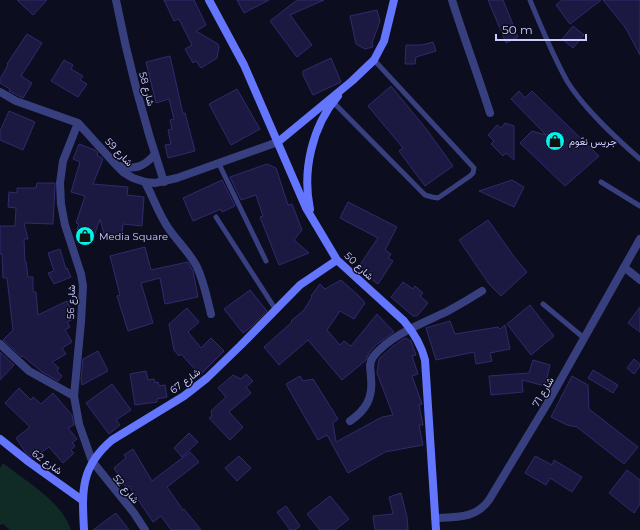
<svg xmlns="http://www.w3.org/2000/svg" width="640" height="530" font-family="Montserrat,Vazirmatn,sans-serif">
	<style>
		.green { fill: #102a25 }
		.building { fill: #1b1941; stroke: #2f2b6c }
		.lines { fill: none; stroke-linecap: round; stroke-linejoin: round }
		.lane { stroke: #383f7f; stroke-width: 5 }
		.street { stroke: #383f7f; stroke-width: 8 }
		.secondary { stroke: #6475fe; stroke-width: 8 }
		.labels { text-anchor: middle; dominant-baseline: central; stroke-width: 3; stroke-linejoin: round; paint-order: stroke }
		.street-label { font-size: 10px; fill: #cccdff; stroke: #0d0d20 }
		.poi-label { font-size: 10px; fill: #cccdff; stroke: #0d0d20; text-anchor: start }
	</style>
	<rect width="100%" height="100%" fill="#0d0d20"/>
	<!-- green -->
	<path class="green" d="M3 463C26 482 61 500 71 530H10L3 524 0 525V468Z"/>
	<!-- building -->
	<path class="building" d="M17 0H47L33 15Z
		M164 0H194L206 25 196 31 218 44 219 47 217 58 201 68 196 61 193 63 185 49 192 45 179 19 174 21Z
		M237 0H269L244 13Z
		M297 0H324L290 15 312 45 297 57 270 21Z
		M488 0H503L518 37 506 43Z
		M562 0H601L570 24 556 5Z
		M603 0H640V55L625 27Z
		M377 10 380 21 372 43 373 47 365 49 356 44 350 16Z
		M573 26 584 35 573 48 562 39Z
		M27 34 42 43 21 76 32 83 23 98 9 91 10 89 0 83V79L8 65 7 64Z
		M433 42 436 51 416 57 415 64H405L406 45H422Z
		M170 56 183 114 185 113 195 151 168 158 165 145 171 144 168 130 172 129 170 120 174 119 169 99 156 103 146 62Z
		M331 58 341 82 313 95 303 75V71Z
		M64 60 73 65 71 69 83 76 80 80 87 84 78 97 51 81Z
		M391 86 427 130 453 166 425 186 399 151 403 148 368 106Z
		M237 89 260 129 231 145 209 104Z
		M519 91 525 98 532 91 599 156 565 186 520 143 532 131 546 135 511 99Z
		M9 111 35 122 23 150 0 140V131Z
		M505 123 514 126V160L506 153 503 156 491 144 494 141 488 135 497 125 501 128Z
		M79 144 95 150 98 153 97 155 103 159 93 184 128 187 127 195 144 197 142 226 123 224 122 236 104 234 100 219 93 239 83 235 84 232 77 229 79 224 76 223 85 196 71 192 80 162 73 159Z
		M267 164 276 168 288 205 292 204 302 230 294 240 309 253 279 265 260 217 263 216 256 195 241 200 230 177Z
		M222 180 235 206 222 212 221 209 193 221 183 198Z
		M512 180 524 187 514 207 479 191Z
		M37 183H55V186L53 224 24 223 28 239H24L25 262H26L28 277H33V292H36L38 315 67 301 75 318 67 322 70 327 65 330 72 342 62 348 66 354 52 362 59 368 57 371 62 376 58 381 42 372 23 356 22 357 3 340 13 330 7 278H3L2 254H0V226H15L16 208 8 207 9 192 17 193V188H36Z
		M348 202 397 227 385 250 391 254 388 258 393 261 378 284 357 269 378 238 340 218Z
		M488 220 515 258 527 272 501 296 489 284 459 240Z
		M145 247 151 270 188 262 193 271 198 297 165 304 160 278 141 283 153 323 128 331 117 296 120 295 110 256Z
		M60 249 66 269 67 268 71 277 54 284 48 273 54 271 48 253Z
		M341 280 359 296 365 303 354 319 340 311 327 330 340 345 344 341 351 346 377 314 394 332 376 345 369 353 366 360 342 380 308 340 279 365 264 347 292 322 291 321 304 310 312 297 311 296 320 284 325 289Z
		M403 282 413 289 415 286 423 293 420 296 428 303 417 316H413L391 297Z
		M250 290 267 311 251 327 243 333 224 309Z
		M530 305 554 336 531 355 507 324Z
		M640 307V332L628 323Z
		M187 308 199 322 188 332 201 348 211 338 224 351 200 375 181 354 179 356 174 350 169 324Z
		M450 321 455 334 498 327 500 329 505 325 510 349 490 353 492 361 476 364 474 352 436 360 426 328Z
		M405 338 411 341 416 355 412 356 418 374 412 376 422 404 419 405 423 425H419L423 445 385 452 348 473 327 435 318 440 286 384 300 376 303 381 313 379 338 419 333 423 336 442 382 417 393 415 377 373 379 359 392 347Z
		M98 351 108 371 82 385 81 378 83 359Z
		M0 352 14 365 0 380Z
		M634 359 640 364V366L634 374 627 368Z
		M533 360 550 365 545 386 522 380 523 392 491 395 489 376 529 373Z
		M593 370 618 385 613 393 588 378Z
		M146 371 148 380 154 379 155 383 158 382 159 386 165 385 167 397 157 399V402L135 405 130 374Z
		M246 374 253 381 246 387 251 393 229 412 243 427 230 440 209 418 212 416 211 411 226 397 218 388 233 375 241 379Z
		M572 376 588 385 589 409 638 447 624 464 577 427 567 425 551 417Z
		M112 384 131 410 116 420 120 425 109 434 86 403Z
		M19 388 31 400 33 397 41 404 53 393 72 415 74 425 68 428 77 439 72 443 75 446 71 450 74 453 63 463 49 447 33 458 26 453 16 438 30 427 5 403Z
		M189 433 198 442 182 457 174 448Z
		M133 449 152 481 190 452 199 462 167 487 183 510 184 509 201 530H171L161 516 153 522 129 486 126 488 114 468 126 458 124 455Z
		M239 456 251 468 237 481 225 468Z
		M535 456 552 465 554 460 582 477 572 492 550 478 546 485 525 473Z
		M627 470 640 480V504L634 513 609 493Z
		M401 493 407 517 408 530H375L373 516 393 514 389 497Z
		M330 496 349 519 335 530H320L307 514Z
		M286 506 300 526 295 530H290L277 512Z
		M116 513 129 530H93Z"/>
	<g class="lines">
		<!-- lane -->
		<path class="lane" d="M530 0C541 27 553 55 567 81 584 109 616 138 640 159
			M333 102 425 195 432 197 438 198 470 176 473 173 474 168 374 60
			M219 164 266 261
			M601 182 640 206
			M216 217 276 310
			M543 304 584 338"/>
		<!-- street -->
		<path class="street" d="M116 0C128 62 144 122 164 182
			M452 0C464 38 478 75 490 113
			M0 92 16 101 78 123 117 166 123 172 133 178 145 182 155 183 177 178 278 142
			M78 123 63 161 60 183 61 204 65 225 81 274 83 286 81 322 74 396 79 424 92 461 134 513 145 530
			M119 166C135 170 144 167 155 154
			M145 182C153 197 159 215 169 229 178 242 190 253 197 267 204 282 207 298 211 314
			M624 267 640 280
			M0 344 29 371 74 396
			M350 421C366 410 373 398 371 378 371 370 368 364 373 357 390 335 423 323 448 311 459 305 471 298 482 291
			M435 518C456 517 475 519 489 500L547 404 640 239"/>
		<!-- secondary -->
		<path class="secondary" d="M209 0 244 65 306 208 337 260 404 321C414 333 421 344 425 360L436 530
			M278 142 352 81 374 60 384 41 394 0
			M310 209C302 171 312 126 338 96
			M0 439 29 462 82 500
			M84 530C82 492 80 467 112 440L184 396 207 378 240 346 300 285 337 260"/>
	</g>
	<!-- icons -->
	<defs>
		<symbol id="shop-disc" viewBox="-11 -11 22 22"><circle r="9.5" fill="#02f5eb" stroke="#0d0d20"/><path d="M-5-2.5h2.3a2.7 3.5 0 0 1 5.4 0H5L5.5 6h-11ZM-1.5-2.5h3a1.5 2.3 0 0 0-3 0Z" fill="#111"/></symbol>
	</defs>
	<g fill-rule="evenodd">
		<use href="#shop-disc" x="544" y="130" width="22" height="22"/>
		<use href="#shop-disc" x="74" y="225" width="22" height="22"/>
	</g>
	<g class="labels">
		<!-- street labels -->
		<g class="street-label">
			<text transform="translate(147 89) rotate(75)">شارع 58</text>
			<text transform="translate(119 152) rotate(46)">شارع 59</text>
			<text transform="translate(359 266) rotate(43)">شارع 50</text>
			<text transform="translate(71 302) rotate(-88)">شارع 56</text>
			<text transform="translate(185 381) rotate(-37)">شارع 67</text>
			<text transform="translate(543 392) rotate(-60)">شارع 71</text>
			<text transform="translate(47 462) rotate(36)">شارع 62</text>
			<text transform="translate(126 489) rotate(50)">شارع 52</text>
		</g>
		<!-- poi labels -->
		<g class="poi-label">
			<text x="569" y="141">جريس نعّوم</text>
			<text x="99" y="236">Media Square</text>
		</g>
	</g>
	<!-- scale -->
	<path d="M496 34v6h90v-6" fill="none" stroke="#cccdff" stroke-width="2"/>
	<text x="502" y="34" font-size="12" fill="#cccdff" stroke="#0d0d20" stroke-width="3" paint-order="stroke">50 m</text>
</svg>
